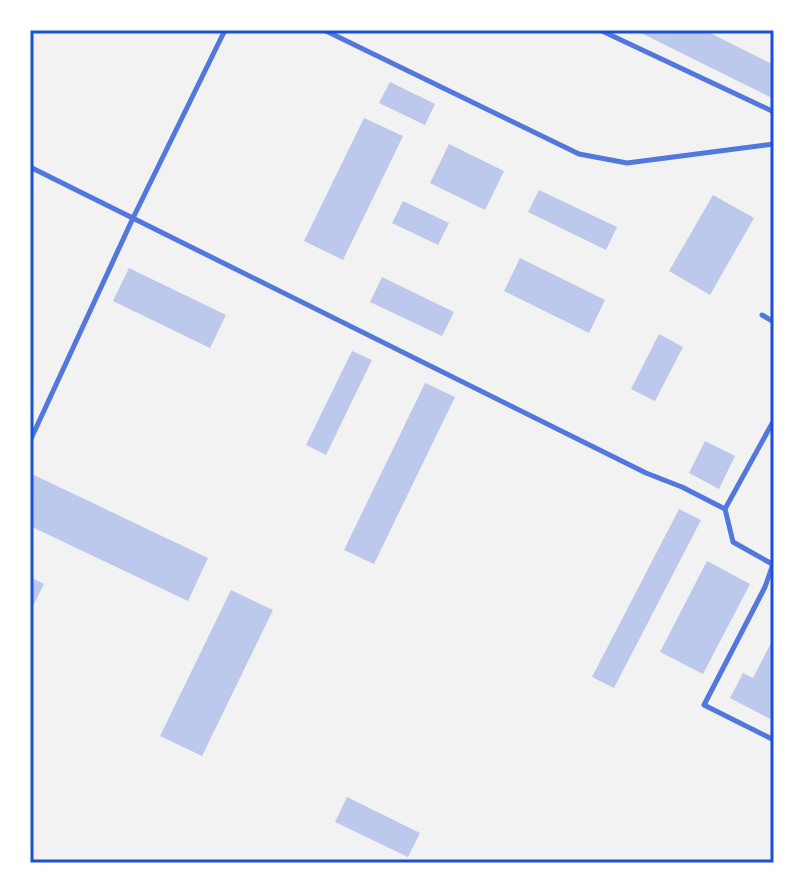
<svg xmlns="http://www.w3.org/2000/svg" width="804" height="893" font-family="'Noto Sans',sans-serif">
	<style>
		.building { fill: #bdc9ec }
		.lines { fill: none; stroke-linecap: round; stroke-linejoin: round }
		.service { stroke: #5277de; stroke-width: 5 }
		.neatline { fill: none; stroke: #1d4ed8; stroke-width: 3 }
	</style>
	<rect width="100%" height="100%" fill="#f2f2f2"/>
	<!-- building -->
	<path class="building" d="M635 30H704L774 65V99Z
		M390 82 435 104 425 125 379 103Z
		M364 118 403 136 343 260 304 241Z
		M449 144 504 171 485 210 430 183Z
		M539 190 617 227 606 250 528 212Z
		M713 195 754 218 710 295 669 271Z
		M403 201 449 223 438 245 392 223Z
		M520 258 605 300 589 333 504 291Z
		M129 268 226 315 210 348 113 301Z
		M382 277 454 312 442 336 370 302Z
		M659 334 683 347 655 401 631 389Z
		M352 351 372 360 326 455 306 445Z
		M425 383 455 397 374 564 344 550Z
		M705 441 735 456 719 489 689 473Z
		M34 475 208 558 188 601 30 526V483Z
		M679 509 701 520 614 688 592 677Z
		M707 561 750 584 703 674 660 652Z
		M30 577 44 584 30 612Z
		M231 590 273 610 202 756 160 736Z
		M774 637V721L730 698 743 673 753 678Z
		M347 797 420 833 408 857 335 822Z"/>
	<g class="lines">
		<!-- service -->
		<path class="service" d="M324 30 579 154 627 163 774 144
			M602 31 774 112
			M30 167 646 473 682 487 725 509 733 542 774 565
			M762 315 774 322
			M30 441 133 218 225 30
			M725 509 774 420
			M773 564 765 587 704 705 774 740"/>
	</g>
	<!-- border -->
	<rect width="804" height="893" fill="none" stroke="#ffffff" stroke-width="64"/>
	<rect x="32" y="32" width="740" height="829" class="neatline"/>
</svg>
